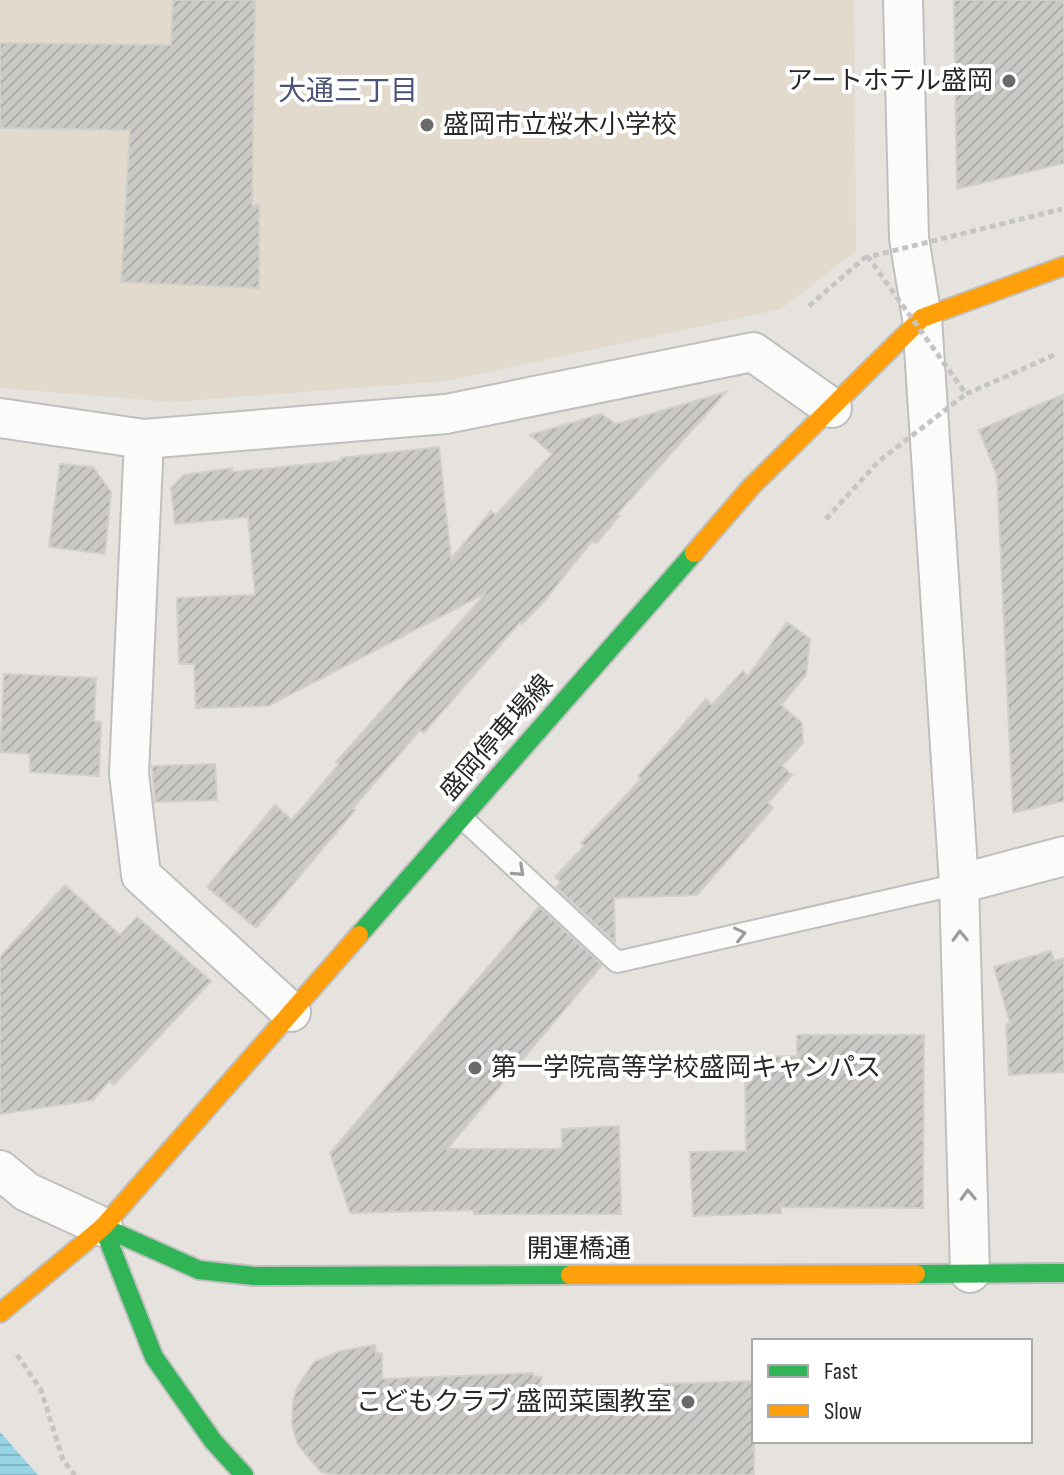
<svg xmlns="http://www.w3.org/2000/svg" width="1064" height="1475" font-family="'Sofia Sans Condensed','Noto Sans JP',sans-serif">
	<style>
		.education { fill: #e1dacd }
		.water { fill: url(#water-rules) }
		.building { fill: url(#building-hatch); stroke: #d1cfca; stroke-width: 2 }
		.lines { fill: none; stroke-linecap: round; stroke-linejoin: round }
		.lane-casing { stroke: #c0bfc0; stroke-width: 24 }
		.street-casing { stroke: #c0bfc0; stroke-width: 42 }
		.fast-casing { stroke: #c0bfc0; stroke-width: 22 }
		.slow-casing { stroke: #c0bfc0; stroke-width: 22 }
		.path { stroke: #c6c5c5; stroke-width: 5; stroke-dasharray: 6 4; stroke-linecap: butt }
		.lane { stroke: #fbfbfa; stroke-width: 20 }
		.street { stroke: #fbfbfa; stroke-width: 38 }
		.fast { stroke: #30b455; stroke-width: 18 }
		.slow { stroke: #ff9f0a; stroke-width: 18 }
		.path-bridge { stroke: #c6c5c5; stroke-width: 5; stroke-dasharray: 6 4; stroke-linecap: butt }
		.oneway { stroke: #9c9c9c }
		.poi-dot { fill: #6b6a68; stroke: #fff; stroke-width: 3 }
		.labels { text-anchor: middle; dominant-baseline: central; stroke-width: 8; stroke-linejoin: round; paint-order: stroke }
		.poi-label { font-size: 26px; fill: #292929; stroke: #fff; text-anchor: end }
		.street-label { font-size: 26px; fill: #292929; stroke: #fff }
		.neighbourhood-label { font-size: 28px; fill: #4c5576; stroke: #fff }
	</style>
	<defs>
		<pattern id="water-rules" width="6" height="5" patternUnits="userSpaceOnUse" patternTransform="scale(2)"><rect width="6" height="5" fill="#96d3e4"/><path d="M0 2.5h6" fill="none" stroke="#81b5c4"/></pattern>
		<pattern id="building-hatch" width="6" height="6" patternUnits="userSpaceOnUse" patternTransform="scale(2)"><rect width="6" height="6" fill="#cbc9c5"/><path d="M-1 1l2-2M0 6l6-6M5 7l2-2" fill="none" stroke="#aeada9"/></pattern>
	</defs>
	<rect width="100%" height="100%" fill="#e6e3de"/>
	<!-- education -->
	<path class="education" d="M0 0H854L856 251 781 309 447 381 172 402 0 388Z"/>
	<!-- water -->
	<path class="water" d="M0 1432 38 1475H0Z"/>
	<!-- building -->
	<path class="building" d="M173 0H255L252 205H259V288L121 282 130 130 0 128V43L171 45Z
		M954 0H1064V163L957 189Z
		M726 392 617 514 619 516 596 544 592 541 545 600 522 624 520 622 424 733 420 730 353 808 355 810 256 928 207 887 275 805 292 820 339 764 336 762 486 593 268 706 196 708 194 664H179L177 598 255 595 248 517 175 524 171 488 184 475 232 468V472L341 461V458L439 447 451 559 491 511 496 515 552 454 530 435 601 414 616 424Z
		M1064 394V801L1013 813 997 476 979 430Z
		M60 464 93 467 111 492 105 554 49 547Z
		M787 622 810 639 806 675 781 705 802 723 803 743 782 766 792 775 768 803 773 808 697 895 614 898 615 942 556 887 561 882 555 877 584 846 581 843 641 779 638 776 706 699 712 705 743 671 748 676Z
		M4 674 96 678 94 721 101 722 99 776 30 772V754L0 752Z
		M215 764 217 800 155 802 152 766Z
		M65 885 120 935 137 917 211 981 114 1085 109 1081 93 1100 0 1114V957Z
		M539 907 602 965 447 1149H562V1129L619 1126 621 1214H474V1210L350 1213 330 1153Z
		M1051 951 1054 961 1064 958V1072L1009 1075 1006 1024 1010 1023 994 967Z
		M797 1035H924L923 1208 781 1207V1213L693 1216 690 1152 746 1151 745 1057 797 1056Z
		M375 1345 376 1353H382V1379L533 1373V1376L542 1377 539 1385 660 1409 659 1384 754 1381V1475H335L321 1472 298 1445 292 1425 293 1400 298 1386 314 1362 341 1351Z"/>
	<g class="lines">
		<defs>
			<path id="lane" d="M462 818 617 962 959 884"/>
			<path id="street" d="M903 0 909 238 922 318 959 884 970 1273
				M0 418 144 439 446 414 753 352 832 408
				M144 439 129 774 141 875 291 1012
				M959 884 1064 856
				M0 1170 27 1192 103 1227"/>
			<path id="fast" d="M359 935 694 553
				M103 1227 199 1270 254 1276 570 1275
				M103 1227 154 1357 213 1441 244 1475
				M916 1274 1064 1273"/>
			<path id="slow" d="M694 553 751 487 922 318 1064 266
				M570 1275 916 1274
				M0 1313 103 1227 359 935"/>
		</defs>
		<!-- lane casing -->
		<use href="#lane" class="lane-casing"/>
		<!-- street casing -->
		<use href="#street" class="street-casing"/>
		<!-- fast casing -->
		<use href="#fast" class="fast-casing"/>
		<!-- slow casing -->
		<use href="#slow" class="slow-casing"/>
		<!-- path -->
		<path class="path" d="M809 306 868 255
			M17 1355 41 1390 63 1460 75 1475"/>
		<!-- lane -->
		<use href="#lane" class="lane"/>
		<!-- street -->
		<use href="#street" class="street"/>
		<!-- fast -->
		<use href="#fast" class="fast"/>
		<!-- slow -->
		<use href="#slow" class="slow"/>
		<!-- path-bridge -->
		<path class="path-bridge" d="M1054 355 966 394 868 257 1062 209
			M826 519 879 461 966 394"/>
	</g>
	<!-- one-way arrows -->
	<defs><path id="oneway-chevron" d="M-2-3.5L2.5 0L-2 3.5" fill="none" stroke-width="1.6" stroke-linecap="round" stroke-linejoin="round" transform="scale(2)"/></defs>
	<g class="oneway">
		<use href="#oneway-chevron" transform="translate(519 871) rotate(43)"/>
		<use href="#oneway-chevron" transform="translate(740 934) rotate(-13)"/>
		<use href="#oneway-chevron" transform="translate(960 936) rotate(-92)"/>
		<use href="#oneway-chevron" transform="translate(968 1195) rotate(-92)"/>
	</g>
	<!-- markers -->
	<g class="poi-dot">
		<circle cx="1009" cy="81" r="8"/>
		<circle cx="427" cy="125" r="8"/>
		<circle cx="475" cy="1068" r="8"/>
		<circle cx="688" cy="1402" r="8"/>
	</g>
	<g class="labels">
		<!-- poi labels -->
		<g class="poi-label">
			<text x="993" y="81">アートホテル盛岡</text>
			<text x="443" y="125" text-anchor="start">盛岡市立桜木小学校</text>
			<text x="491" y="1068" text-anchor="start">第一学院高等学校盛岡キャンパス</text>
			<text x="672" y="1402">こどもクラブ 盛岡菜園教室</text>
		</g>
		<!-- street labels -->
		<g class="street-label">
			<text transform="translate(497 738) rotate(-49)">盛岡停車場線</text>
			<text x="579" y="1249">開運橋通</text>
		</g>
		<!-- neighbourhood labels -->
		<g class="neighbourhood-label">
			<text x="348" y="91">大通三丁目</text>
		</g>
	</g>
	<!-- legend -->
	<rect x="752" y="1339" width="280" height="104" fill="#ffffff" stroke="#a9a9a9" stroke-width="2"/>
	<rect x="768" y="1365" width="40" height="12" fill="#30b455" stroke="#a9a9a9" stroke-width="2"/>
	<text x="824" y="1379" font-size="24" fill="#292929">Fast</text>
	<rect x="768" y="1405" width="40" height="12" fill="#ff9f0a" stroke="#a9a9a9" stroke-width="2"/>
	<text x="824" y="1419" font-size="24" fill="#292929">Slow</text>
</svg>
